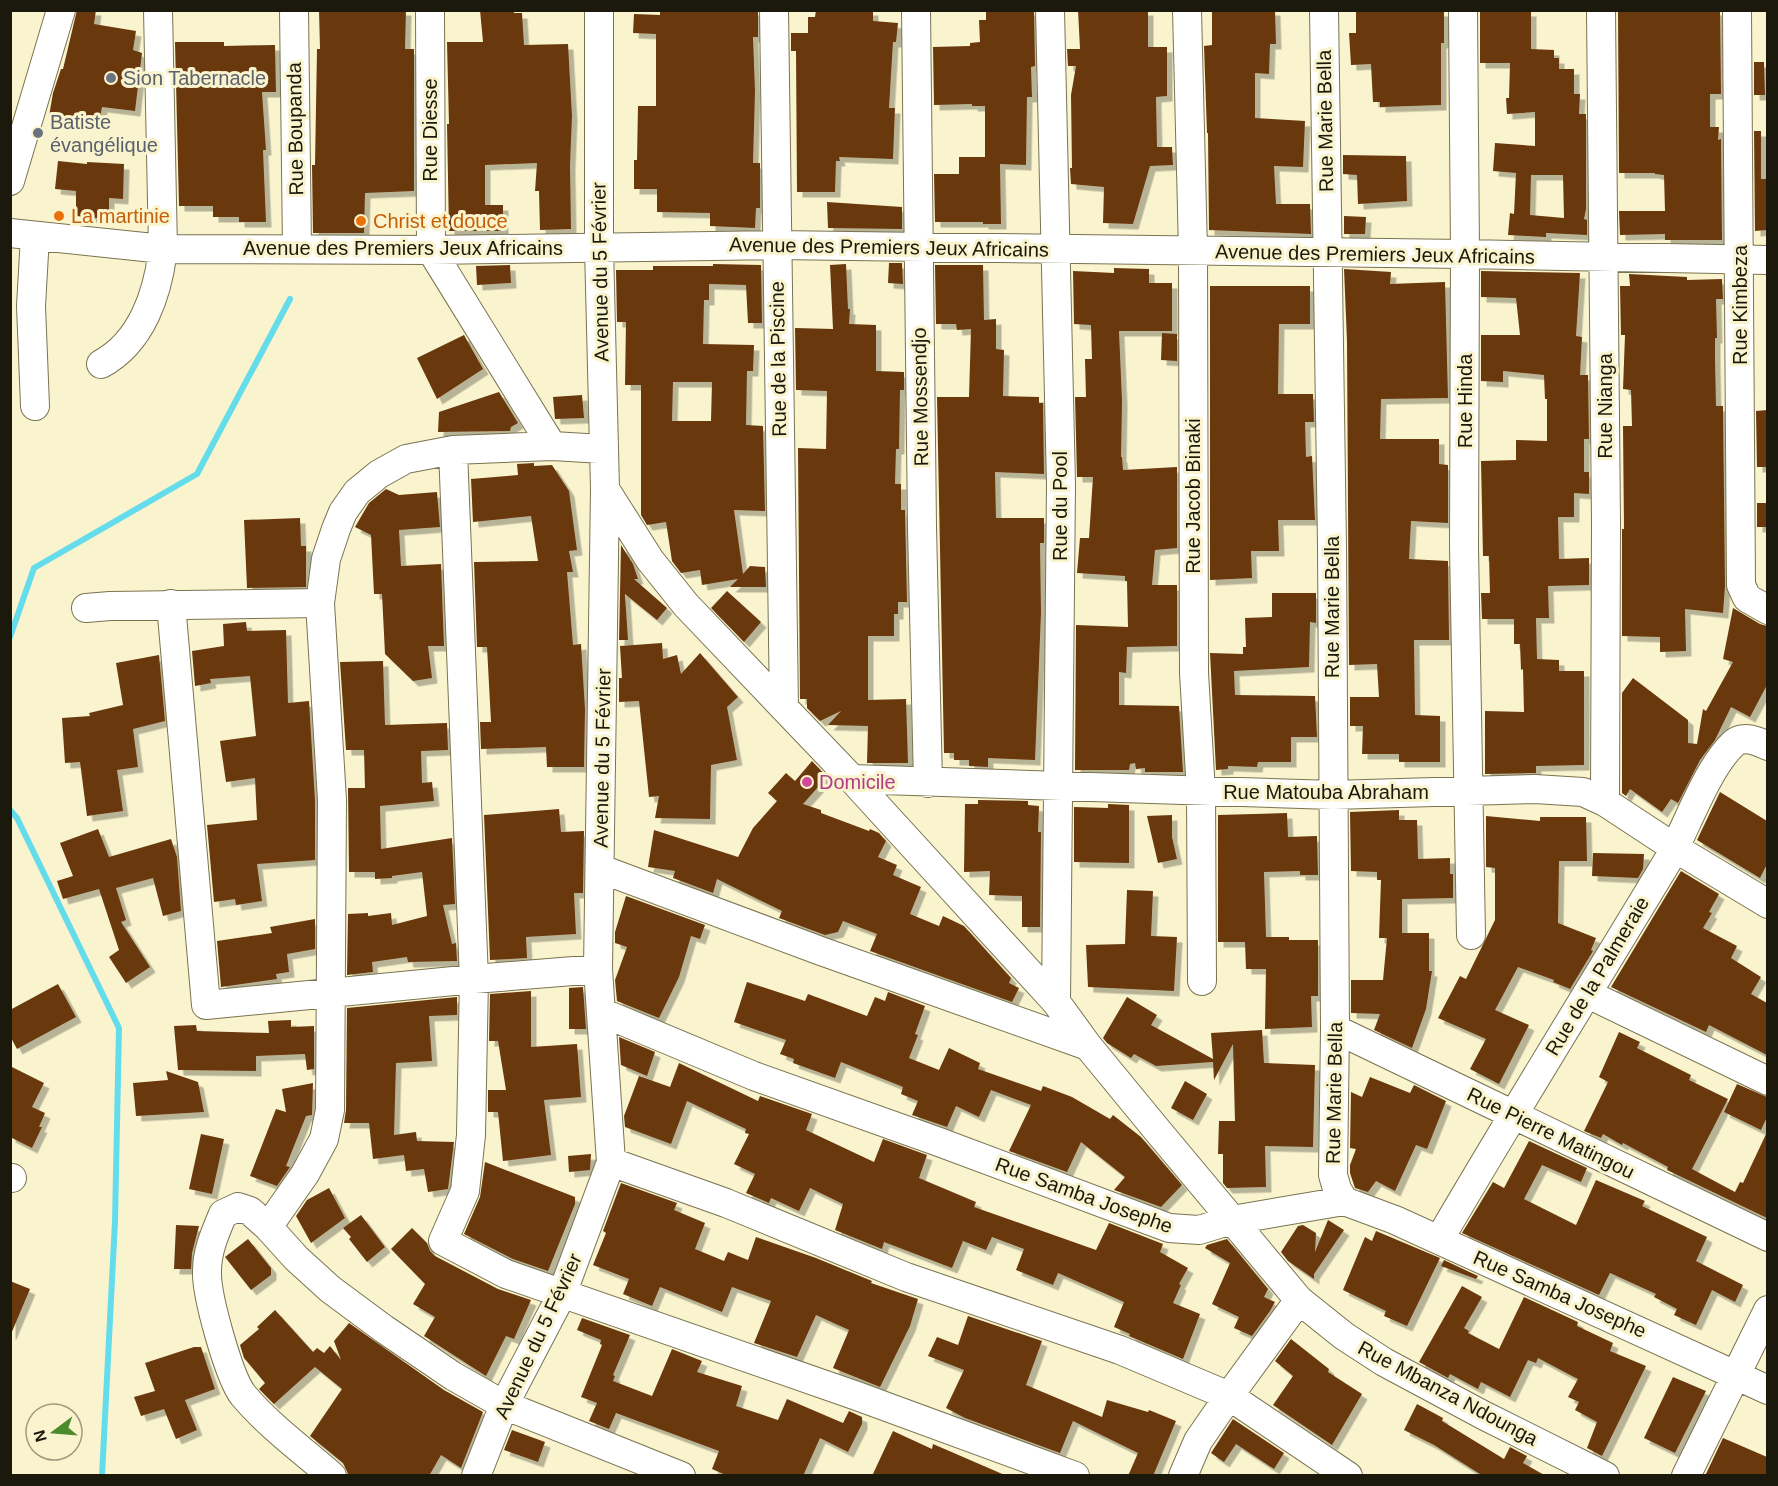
<svg xmlns="http://www.w3.org/2000/svg" width="1778" height="1486" font-family="Arial,sans-serif">
	<style>
		.lines { fill: none; stroke-linecap: round; stroke-linejoin: round }
		.stream { stroke: #65dcec; stroke-width: 6 }
		.building { fill: #69380f; fill-rule: evenodd; filter: url(#shadow) }
		.minor-casing { stroke: #797351; stroke-width: 30 }
		.minor { stroke: #fff; stroke-width: 28 }
		.worship-dot { fill: #6b7280; stroke: #faf4ce; stroke-width: 2 }
		.food-dot { fill: #e8710a; stroke: #faf4ce; stroke-width: 2 }
		.hotel-dot { fill: #d1479c; stroke: #faf4ce; stroke-width: 2 }
		.labels { text-anchor: middle; dominant-baseline: central; stroke-width: 6; stroke-linejoin: round; paint-order: stroke }
		.worship-label { font-size: 20px; fill: #5b616d; stroke: #faf4ce; text-anchor: start }
		.street-label { font-size: 20px; fill: #1b190b; stroke: #faf4ce }
		.food-label { font-size: 20px; fill: #c56008; stroke: #faf4ce; text-anchor: start }
		.hotel-label { font-size: 20px; fill: #b23c85; stroke: #faf4ce; text-anchor: start }
	</style>
	<defs>
		<filter id="shadow"><feDropShadow dx="5.5" dy="5.5" stdDeviation="0" flood-color="#0004"/></filter>
	</defs>
	<rect width="100%" height="100%" fill="#faf4ce"/>
	<g class="lines">
		<!-- stream -->
		<path class="stream" d="M10 637 34 568 197 474 290 299
			M10 810 17 818 119 1028 115 1221 102 1476"/>
	</g>
	<!-- building -->
	<path class="building" d="M77 10H96L94 24 136 31 133 50 142 53 135 111 102 107 99 124 49 116 53 93 61 69H63Z
		M319 10H406L405 49H414V191L365 193 364 233H313L312 165H315L317 49H320Z
		M480 10H514V13H522L524 45 568 44 572 116 570 165 571 229 540 230 539 191H535L537 163 485 165V205H503V231H449L447 124H449L447 42H483Z
		M660 10H758V37H753L755 91 753 163H760V208H756L755 228 710 226V213L657 212V189H634V160H637L638 106H656V34L633 33 634 14 660 15Z
		M816 10H873V21L898 23 896 42H893L889 108H895L893 159 839 157 840 161H836L835 192H797L796 51H791V33H808V17H815Z
		M986 10H1034L1035 66 1031 67 1032 97H1027L1026 165 1000 164 1001 224H983V222H935L934 174H959V157H985V106H972V104L934 105 933 47 970 46V43L980 42 979 20H986Z
		M1078 10H1148V47H1167V96L1156 97 1157 147H1172L1173 165 1150 166 1133 224 1103 223 1104 187 1071 184 1070 168H1072L1071 95 1076 66H1068L1067 49H1080Z
		M1212 10H1275L1276 44H1270L1269 74 1255 73V118L1305 121 1303 167 1274 166 1276 204H1310L1311 234 1209 230 1208 133H1207L1204 46 1212 45Z
		M1356 10 1444 11V43H1441V105L1380 107V102H1373L1371 64 1351 65 1349 33H1356Z
		M1480 10 1531 11V49L1554 50V58H1559V69H1574V94H1580L1579 114H1586V209L1584 219 1587 220V235L1546 233V237L1508 235 1510 213 1514 214 1516 173 1493 171 1495 143 1535 146V112L1507 114 1506 98H1509L1510 63H1480ZM1531 175H1563L1564 218 1530 215Z
		M1618 10H1720L1721 94H1710V127H1719L1718 140 1721 139 1722 240H1665V234L1620 235 1619 211H1665L1664 175 1655 174V173H1619Z
		M175 42H224V46L275 45 276 92H262L266 150H263L266 222H239V217H213V206H179Z
		M1754 62H1764L1765 95H1754Z
		M1754 131H1761V179H1767V230L1755 231Z
		M1343 155 1406 156 1407 201 1358 204 1357 175 1343 174Z
		M58 161 87 164V162L124 164 123 199 109 198V219L76 216V191L55 189Z
		M827 202 902 207V229L828 228Z
		M1344 216 1366 217 1365 234H1344Z
		M889 263H902L903 284 888 283Z
		M713 264 761 265 762 323H748L746 285 709 284V300H704L703 344 754 345 753 371H747L746 425 763 426 765 511 734 510 743 574 750 566 765 567 766 587H730L738 579 702 585 700 570 681 573 672 561 666 522 647 525 641 515V385H625L626 322H617L616 270H653V266H713ZM673 382H712L711 421H672Z
		M846 264 848 309H850L849 324 876 325V371L904 372V390H900L899 449H896L895 484H901V510H905L907 602H898V614H894V636H868V700L906 699 908 763H867L868 726 828 725 841 711 820 721 807 708V699H800L798 448 826 449 827 391 796 390 795 328 833 329 830 265Z
		M510 265 511 283 477 285 476 266Z
		M935 265H983L984 320 996 319V349L1004 350 1003 396 1039 397V403H1043L1044 474 995 472 996 518H1044V543H1040L1041 613 1035 760 988 758V767L969 766V760H954V753H944L937 397H969L971 329 957 330 956 324H936Z
		M1114 268 1149 269V283H1172V331H1119L1122 401 1121 457H1122L1123 470 1177 467V548L1155 550 1152 585H1177V646L1127 647 1126 673 1119 672V705L1179 706 1183 772H1145V768L1136 769 1135 763 1130 764 1129 770H1075L1076 625 1128 627 1127 581H1125V576L1077 573 1080 538H1089L1093 477H1077L1075 397H1086L1085 359H1092L1091 325 1074 324 1073 271 1114 273Z
		M1344 269 1391 272 1390 284 1445 282 1448 398 1381 399 1380 439H1439V464L1448 465V523L1411 521 1409 559 1448 561 1449 640H1414L1415 715 1440 716V762H1399V754H1362L1363 726H1350V697H1379L1377 664 1349 665 1347 341Z
		M1481 271 1580 273 1576 336 1582 337 1580 375H1588L1589 439H1584V472H1589V494L1574 493V517H1558L1559 559 1589 558V585L1548 586 1549 618H1536L1537 659 1559 660V671H1584V765L1536 766V773L1485 774V711L1524 712 1523 669 1521 670 1520 644H1514V619H1482L1481 593H1490L1489 556H1483L1481 461 1516 460V440L1547 441V399H1545L1544 375 1503 371V382L1481 381V335H1520L1516 298 1481 297Z
		M1629 274 1687 277V280L1722 279 1723 299H1716L1717 338H1715V358L1716 406H1723L1725 586 1723 613 1685 609 1686 651 1660 652V637L1622 636V529H1624L1623 426H1632L1631 390 1623 389 1625 335H1621L1620 286H1630Z
		M1210 286H1310V324H1279L1278 394H1313L1314 422H1305L1306 457 1312 456 1315 520H1278L1279 551H1251L1252 578 1210 580Z
		M1162 333 1177 334V361L1161 360Z
		M464 335 483 369 437 399 417 358Z
		M499 392 518 423 511 427 510 431 438 432 439 412Z
		M582 395 584 418 555 419 553 397Z
		M1767 410V467H1757L1756 411Z
		M534 463V466L552 465 569 491 577 550 569 551 573 572H567L573 645 581 644 585 709 584 767H547L546 747 481 749 480 722H491L487 647H477L474 562 538 561 531 516 473 522 471 479 518 475 517 464Z
		M386 489 399 495 437 492 440 527 399 530 401 566 441 564 444 646H428L432 678 413 681 385 654 382 594H374L371 535 355 527 369 503Z
		M1757 503H1767V527H1757Z
		M300 518 301 546H306V587L247 588 244 520Z
		M621 545 633 564 638 579H634L667 608 657 620 625 594 628 640H619Z
		M727 591 761 622 744 642 711 608Z
		M1272 593H1316V623L1310 622 1309 667 1234 671 1235 695 1315 696 1317 737H1291V762H1258L1257 767 1228 766V769L1216 770 1210 653 1243 654V647H1246L1245 618 1272 617Z
		M1733 608 1760 624 1767 626V685L1750 717 1731 707 1715 740 1700 760 1678 803 1671 799 1662 812 1630 789 1626 796 1622 793V693L1633 678 1688 720V743L1697 744 1703 709 1706 711 1733 662 1723 659Z
		M246 622 247 631 286 630 288 703 309 701 315 800V860L257 864 262 901 236 905 235 899 214 902 207 825 257 820 255 778 226 782 220 741 256 736 250 676 210 679 211 683 195 686 192 651 224 646 223 624Z
		M662 643 663 659 677 655 681 674 700 653 738 697 727 707 737 760 711 765 710 819 655 818 659 796 649 797 639 701 619 702V678H622L620 646Z
		M159 655 165 721 133 729 138 767 117 770 123 811 87 816 80 762 65 763 62 718 90 716 89 713 123 705 116 663Z
		M383 661 385 725 447 723 448 750 421 751 422 783 432 782 434 801 380 806 381 849 452 838 455 904 443 905 452 944 456 943 457 961 408 962 407 957 372 962 373 972 347 975 348 914 368 913V916L391 913 392 925 427 916 422 872 392 876V878L375 879V872H349L348 788H365L364 750H346L340 662Z
		M812 761 827 777 803 804 821 810V813L869 831 870 829 879 833 886 841 878 857 897 865 893 875 921 887 910 914 939 926 943 916 964 926 1011 978 1009 983 1019 988 1012 1002 870 951 877 934 843 921 838 932 825 935 779 918 782 911 717 879 713 893 673 878 675 871 648 867 654 830 738 857 753 828 777 801 768 793 786 773 795 781Z
		M1720 792 1767 821V864L1760 878 1697 840Z
		M978 800 1028 801V805L1039 806 1038 832H1041L1040 927H1022V896L989 895 990 871 964 872 965 804H978Z
		M1108 804 1129 805V863L1074 862V807L1108 808Z
		M559 809 561 832 584 831 583 893H574L576 934 526 937 527 958 490 960 484 815Z
		M1399 810V820H1417L1418 859 1450 858V874H1453V898L1402 899V933H1429V971H1432L1426 1009 1412 1048 1374 1030 1380 1014 1351 1013V980H1383L1387 938H1379L1381 880H1377V872L1351 871 1350 812Z
		M1287 813 1288 837 1317 836 1318 875H1300V871L1264 872 1266 937H1289V940H1318V996H1311L1312 1027 1265 1029 1266 969H1246L1245 942H1218V815Z
		M1172 815V837L1177 859 1158 863 1147 816Z
		M1486 816 1540 821V817H1586L1587 861H1559L1558 923 1596 938 1591 950 1593 951 1570 989 1553 982 1554 980 1518 967 1495 1010 1529 1025 1499 1084 1470 1069 1486 1039 1438 1018 1460 976 1466 979 1495 920V868L1486 867Z
		M98 829 109 857 171 839 177 857 181 911 163 916 153 878 116 888 126 920 121 922 150 967 126 983 109 957 119 950 99 889 63 899 57 881 73 876 60 843Z
		M1593 853 1644 854 1643 869 1638 878 1592 876Z
		M1681 871 1719 894 1709 912 1712 913 1703 928 1737 946 1731 958 1761 977 1751 994 1767 1003V1055L1709 1025 1706 1032 1611 987Z
		M1127 890 1153 891 1151 936 1177 937 1174 991 1088 987 1086 945 1125 944Z
		M626 896 705 925 700 939 691 936 679 977 659 1018 617 1001 615 980 627 947 615 943V932Z
		M315 919V949L287 954 289 972 276 974 277 979 221 987 217 941 272 933 270 927Z
		M747 982 805 1001 808 994 867 1016 875 997 885 1001 888 992 925 1006 915 1034 918 1035 909 1058 939 1070 949 1048 980 1063 978 1069 1041 1091 1043 1086 1072 1097 1110 1119 1113 1115 1141 1137 1182 1185 1161 1207 1114 1190 1125 1177 1081 1142 1067 1172 1009 1151 1031 1105 991 1090 979 1117 956 1106 947 1127 912 1115 918 1101 901 1094 903 1087 841 1062 835 1078 793 1063 794 1059 780 1054 786 1040 734 1022Z
		M58 984 76 1017 17 1049 10 1036V1010Z
		M583 987 586 1029H569V988Z
		M531 991V1047L577 1044 581 1097 544 1100 551 1155 503 1161 498 1112H488V1090H506L498 1041H489L490 994Z
		M457 997V1015L429 1016 432 1061 396 1063 394 1135 416 1132 417 1141 454 1142 448 1189 428 1192 424 1169 406 1171 404 1155 373 1159 369 1123H344L346 1110 347 1008Z
		M1127 997 1157 1015 1151 1025 1213 1059 1211 1033 1262 1030 1264 1063 1315 1065 1313 1147 1265 1146 1266 1187 1227 1188 1223 1183V1154H1218L1219 1121H1235L1233 1044 1214 1080 1213 1062 1156 1066 1134 1054 1131 1058 1107 1043 1103 1038Z
		M291 1020V1027L314 1026V1069L307 1070 305 1054 256 1056V1071L178 1070 174 1026 196 1025 197 1031 269 1033 268 1021Z
		M1619 1032 1640 1042 1637 1048 1691 1075 1689 1080 1728 1099 1692 1169 1735 1192 1740 1182 1743 1183 1767 1132V1218L1667 1170 1668 1167 1623 1143 1622 1145 1603 1134 1601 1138 1584 1131 1608 1082 1599 1077Z
		M619 1037 655 1052 647 1076 621 1065Z
		M679 1063 758 1101 760 1096 812 1114 806 1130 874 1162 883 1139 927 1155 919 1178 976 1202 974 1207 1096 1250 1109 1223 1163 1244 1160 1252 1188 1268 1179 1284 1181 1285 1173 1303 1200 1314 1183 1359 1129 1336 1130 1334 1114 1327 1124 1302 1058 1273 1053 1285 1016 1270 1024 1249 992 1237 986 1250 963 1241 952 1268 884 1242 882 1249 835 1230 843 1204 810 1188 799 1211 771 1198 769 1203 746 1193 755 1174 734 1164 749 1134 745 1133 746 1129 687 1101 671 1144 625 1127 624 1116 639 1076 670 1087Z
		M10 1066 44 1083 32 1107 45 1113 39 1127H42L32 1148 10 1137Z
		M166 1071 198 1082 204 1112 136 1116 133 1083 168 1080Z
		M1370 1077 1410 1093 1414 1085 1446 1101 1427 1149 1416 1145 1395 1191 1376 1181 1368 1192 1355 1188 1350 1173V1165L1356 1149 1350 1148 1351 1092 1362 1097Z
		M1185 1081 1207 1094 1193 1120 1171 1108Z
		M313 1083 312 1115 306 1116 286 1166 290 1167 277 1186 250 1176 276 1109 286 1112 282 1089Z
		M1737 1084 1767 1097V1117L1761 1130 1724 1112Z
		M201 1134 224 1139 212 1194 189 1189Z
		M1529 1141 1587 1168 1581 1182 1542 1165 1524 1199 1576 1225 1596 1180 1645 1201 1642 1206 1707 1237 1696 1261 1743 1285 1735 1302 1712 1290 1696 1325 1674 1315 1677 1309 1654 1297 1656 1294 1610 1273 1599 1295 1462 1233 1493 1182 1504 1188Z
		M591 1154 590 1170 569 1172 568 1156Z
		M485 1162 575 1197V1204L548 1271 513 1259 464 1234 480 1197Z
		M621 1183 677 1203 674 1210 705 1223 695 1249 724 1261 728 1252 748 1260 756 1237 816 1258 872 1281 871 1283 918 1299 910 1326 880 1387 833 1368 849 1330 816 1315 797 1357 754 1343 771 1301 732 1287 722 1312 660 1287 652 1306 623 1294 629 1279 593 1265 606 1233 603 1231Z
		M329 1188 345 1218 311 1243 296 1216 307 1200Z
		M361 1215 385 1247 367 1262 349 1239 351 1237 343 1228Z
		M1328 1220 1344 1230 1314 1274V1279L1288 1261 1281 1252 1298 1226 1303 1225 1316 1233 1315 1252Z
		M176 1225 199 1226 192 1253 191 1269H174Z
		M412 1228 427 1243 430 1251 435 1256 498 1289 531 1300 514 1339 506 1336 486 1376 424 1336 435 1317 413 1304 425 1284 391 1249Z
		M1376 1231 1440 1258 1407 1326 1384 1316 1386 1311 1343 1290 1365 1237 1372 1241Z
		M248 1239 271 1268V1275L251 1290 225 1257Z
		M1227 1239 1268 1289 1264 1297 1275 1302 1270 1311 1252 1336 1234 1328 1239 1317 1212 1304 1230 1263 1205 1248 1207 1245Z
		M1444 1260 1478 1276 1476 1279 1441 1266Z
		M10 1281 30 1289 11 1334H10Z
		M1462 1286 1482 1297 1464 1328 1469 1331 1468 1333 1499 1349 1524 1297 1578 1322 1577 1326 1613 1343 1610 1351 1646 1366 1602 1456 1587 1448 1597 1422 1575 1410 1579 1402 1568 1397 1578 1379 1572 1376 1538 1358 1536 1363 1528 1360 1510 1397 1481 1382 1478 1389 1450 1374 1448 1378 1419 1362Z
		M275 1310 313 1352 317 1348 324 1353 330 1346 341 1360 334 1341 349 1323 444 1390 483 1412 461 1468 441 1455 429 1476H351L348 1474 343 1463 310 1436 342 1389 315 1367 274 1404 259 1389 265 1383 244 1358 240 1345 259 1329 257 1327Z
		M968 1316 1042 1341 1026 1385 1102 1417 1107 1400 1148 1412 1149 1410 1176 1421 1153 1476H1128L1138 1453 1073 1421 1060 1453 965 1418 946 1408 964 1370 928 1356 937 1337 958 1345Z
		M582 1318 630 1335 613 1375 615 1376 613 1381 652 1396 672 1349 702 1361 697 1372 742 1386 736 1406 778 1420 787 1399 843 1423 849 1411 862 1417V1424L848 1452 820 1438 803 1476H728L712 1469 719 1451 616 1413 609 1429 589 1421 597 1403 581 1397 602 1345 600 1344 601 1340 577 1330Z
		M1291 1339 1329 1369 1328 1372 1362 1394 1332 1445 1273 1405 1293 1376 1275 1361Z
		M194 1347H201L215 1389 185 1400 197 1430 176 1439 164 1409 141 1416 134 1397 155 1391 145 1363Z
		M1673 1377 1706 1391 1675 1453 1644 1438Z
		M1417 1404 1443 1418 1442 1421 1504 1459 1510 1447 1527 1456 1523 1463 1546 1476H1483L1434 1445 1404 1430Z
		M1233 1419 1284 1453 1274 1469 1236 1444 1224 1462 1211 1453Z
		M512 1430 545 1442 538 1462 504 1450Z
		M893 1431 932 1449 933 1444 1007 1476H872Z
		M1723 1438 1767 1457V1476H1705Z"/>
	<g class="lines">
		<defs>
			<path id="minor" d="M294 10 297 248
				M430 10 431 250 552 446
				M774 10 784 708
				M916 10 922 527 928 783
				M1050 10 1061 484 1056 1002
				M1187 10 1193 251 1194 673 1201 792 1202 981
				M1324 10 1332 546 1335 1029 1333 1175 1337 1189 1344 1201
				M1463 10 1465 254 1464 547 1471 935
				M1601 10 1606 522 1605 802
				M1737 10 1741 585 1747 598 1768 610
				M10 181 61 10
				M10 233 163 249 431 250 776 245 1465 254 1768 260
				M101 364C142 342 158 293 163 249L158 10
				M35 406 31 306 35 236
				M453 450 474 979 471 1135 465 1191 443 1241 506 1274 857 1396 1075 1476
				M605 489 650 560 686 605 852 779 1056 1002 1088 1046 1157 1130 1299 1300 1344 1336 1384 1362 1483 1415 1605 1476
				M171 604 206 1005 474 979 598 969
				M86 608 110 606 320 603
				M852 779 1333 795 1535 789 1583 792 1605 802 1675 848 1768 904
				M601 869 818 950 1088 1046
				M1588 994 1768 1081
				M601 1012 754 1076 939 1142 1169 1228 1199 1230 1232 1220 1344 1201 1395 1220 1768 1390
				M1335 1029 1768 1237
				M611 1162 726 1203 906 1277 1120 1350 1229 1396 1348 1476
				M10 1178H12
				M268 1227 305 1174 324 1139 330 1110 332 800 320 603 326 559 336 529 343 512 357 492 379 474 406 459 453 450 552 446 603 449
				M1439 1240C1513 1113 1591 988 1667 862 1687 828 1706 769 1734 743 1744 735 1757 741 1768 746
				M332 1476C302 1450 268 1425 243 1395 229 1377 206 1295 207 1271 207 1251 215 1233 223 1214L238 1207 250 1211 268 1227 296 1258 330 1289 384 1329 453 1376 504 1405 681 1476
				M476 1476 504 1405 562 1294 611 1162 598 969 605 489 599 247V10
				M1183 1476 1198 1441 1229 1396 1299 1300
				M1686 1476 1768 1310"/>
		</defs>
		<!-- minor casing -->
		<use href="#minor" class="minor-casing"/>
		<!-- minor -->
		<use href="#minor" class="minor"/>
	</g>
	<!-- markers -->
	<g class="worship-dot">
		<circle cx="111" cy="78" r="6"/>
		<circle cx="38" cy="133" r="6"/>
	</g>
	<g class="food-dot">
		<circle cx="59" cy="216" r="6"/>
		<circle cx="361" cy="221" r="6"/>
	</g>
	<circle class="hotel-dot" cx="807" cy="782" r="6"/>
	<g class="labels">
		<!-- worship labels -->
		<g class="worship-label">
			<text x="123" y="78">Sion Tabernacle</text>
			<text x="50" y="122">Batiste<tspan x="50" dy="23">évangélique</tspan></text>
		</g>
		<!-- street labels -->
		<g class="street-label">
			<text transform="translate(1325 121) rotate(-91)">Rue Marie Bella</text>
			<text transform="translate(295 129) rotate(-91)">Rue Boupanda</text>
			<text transform="translate(430 130) rotate(-90)">Rue Diesse</text>
			<text transform="translate(889 247) rotate(1)">Avenue des Premiers Jeux Africains</text>
			<text x="403" y="248">Avenue des Premiers Jeux Africains</text>
			<text transform="translate(1375 254) rotate(1)">Avenue des Premiers Jeux Africains</text>
			<text transform="translate(600 272) rotate(-91)">Avenue du 5 Février</text>
			<text transform="translate(1740 305) rotate(-90)">Rue Kimbeza</text>
			<text transform="translate(778 359) rotate(-91)">Rue de la Piscine</text>
			<text transform="translate(920 397) rotate(-91)">Rue Mossendjo</text>
			<text transform="translate(1465 401) rotate(-90)">Rue Hinda</text>
			<text transform="translate(1605 406) rotate(-90)">Rue Nianga</text>
			<text transform="translate(1193 496) rotate(-90)">Rue Jacob Binaki</text>
			<text transform="translate(1060 506) rotate(-90)">Rue du Pool</text>
			<text transform="translate(1332 607) rotate(-90)">Rue Marie Bella</text>
			<text transform="translate(602 758) rotate(-89)">Avenue du 5 Février</text>
			<text x="1326" y="792">Rue Matouba Abraham</text>
			<text transform="translate(1597 976) rotate(-59)">Rue de la Palmeraie</text>
			<text transform="translate(1334 1093) rotate(-89)">Rue Marie Bella</text>
			<text transform="translate(1551 1133) rotate(26)">Rue Pierre Matingou</text>
			<text transform="translate(1084 1195) rotate(20)">Rue Samba Josephe</text>
			<text transform="translate(1560 1294) rotate(24)">Rue Samba Josephe</text>
			<text transform="translate(538 1336) rotate(-65)">Avenue du 5 Février</text>
			<text transform="translate(1448 1393) rotate(28)">Rue Mbanza Ndounga</text>
		</g>
		<!-- food labels -->
		<g class="food-label">
			<text x="71" y="216">La martinie</text>
			<text x="373" y="221">Christ et douce</text>
		</g>
		<!-- hotel labels -->
		<g class="hotel-label">
			<text x="819" y="782">Domicile</text>
		</g>
	</g>
	<!-- border -->
	<rect width="1778" height="1486" fill="none" stroke="#1b190b" stroke-width="24"/>
	<!-- north arrow -->
	<g transform="translate(54 1432) rotate(254)"><circle r="28" fill="#faf4ce" stroke="#a19c80" stroke-width="1.5"/>
	<path d="M0-4.5L10 22L0 15L-10 22Z" fill="#4c8b2c"/>
	<text y="-9" font-size="16" font-weight="bold" text-anchor="middle" fill="#1b190b">N</text>
	</g>
</svg>
